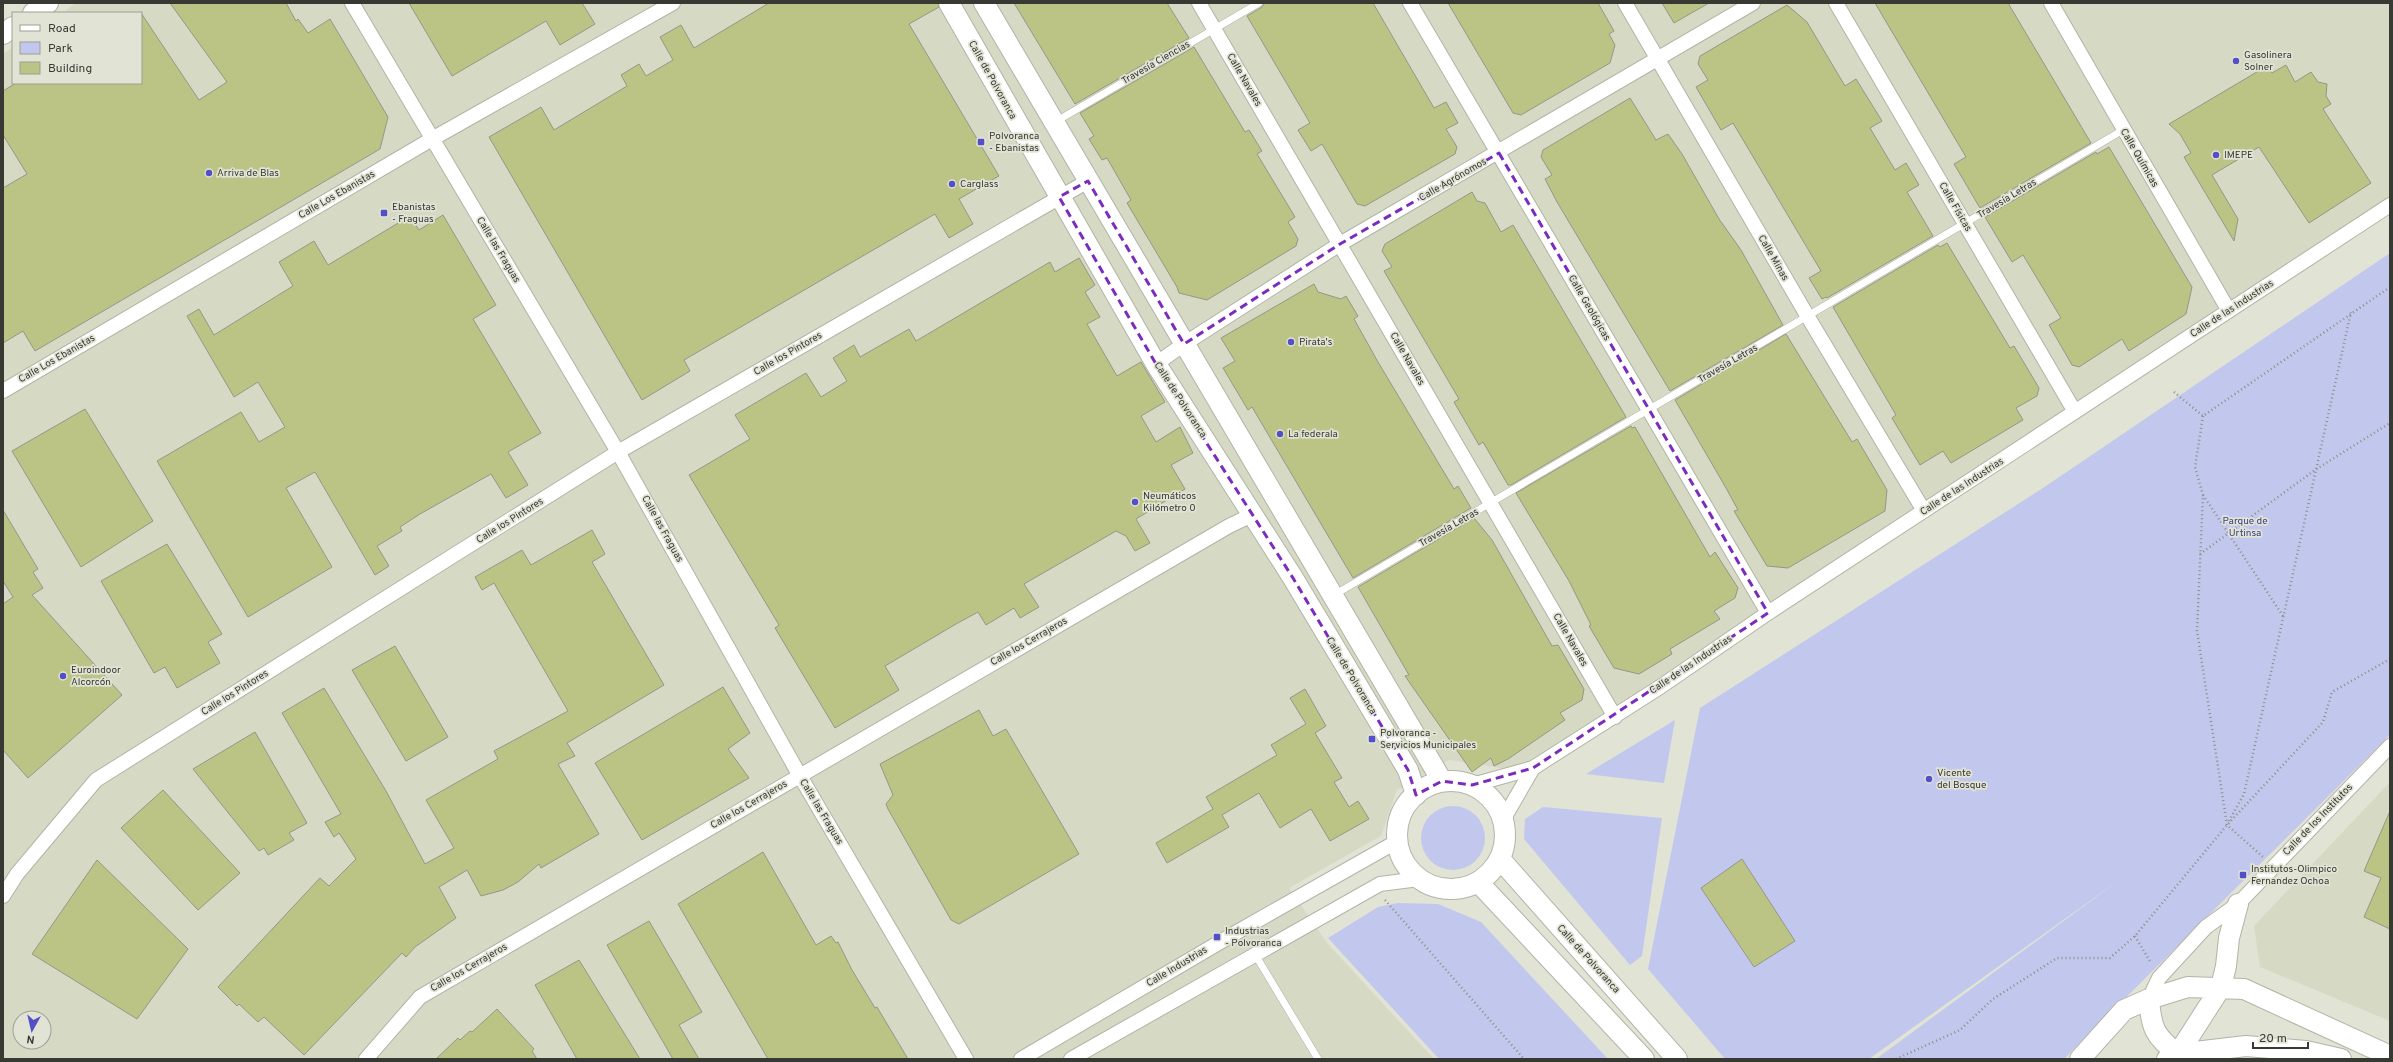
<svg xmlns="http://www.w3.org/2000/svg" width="2393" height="1062" font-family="Overpass,sans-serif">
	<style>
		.built { fill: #d6dac4; fill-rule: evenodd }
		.green { fill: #c2c8ed }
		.building { fill: #bbc485; stroke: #949789 }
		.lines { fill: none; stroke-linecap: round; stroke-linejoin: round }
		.lane-casing { stroke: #b1b4a6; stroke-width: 8 }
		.street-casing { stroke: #b1b4a6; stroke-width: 16 }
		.secondary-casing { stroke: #b1b4a6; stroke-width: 22 }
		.path { stroke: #8e8f85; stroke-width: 2.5; stroke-dasharray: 1 3; stroke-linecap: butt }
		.lane { stroke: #fff; stroke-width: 7 }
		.street { stroke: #fff; stroke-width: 14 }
		.secondary { stroke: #fff; stroke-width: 20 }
		.marked { fill: none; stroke: #7b2cbf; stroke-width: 3; stroke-dasharray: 8 5; stroke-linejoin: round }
		.poi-dot { fill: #5350c7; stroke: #e1e3d5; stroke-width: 1.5 }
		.labels { text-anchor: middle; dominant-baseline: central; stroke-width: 3.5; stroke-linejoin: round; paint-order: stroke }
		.poi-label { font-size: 10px; fill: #383933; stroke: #e1e3d5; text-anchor: start }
		.street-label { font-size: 10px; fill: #383933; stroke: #e1e3d5 }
		.park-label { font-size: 10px; fill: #3d3f85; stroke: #e1e3d5 }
	</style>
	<rect width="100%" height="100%" fill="#e1e3d5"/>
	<!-- built -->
	<path class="built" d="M76 3H2390V204L1520 771 1449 760 1397 790 1381 836 1289 888 1327 943 1434 1059H3V54L13 47V83H141V13H62ZM20 1018H44V1042H20Z
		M2390 782V1021L2260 967 2254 926Z"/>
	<!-- green -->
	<path class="green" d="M2390 253V735L2064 1059H1876L2122 878 1869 1059H1725L1648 969 1700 708 2043 488Z
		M1675 720 1664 783 1586 774Z
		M1421 838a32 32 0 1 1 64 0a32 32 0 1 1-64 0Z
		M1543 807 1662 818 1642 956 1630 965 1524 839 1525 819Z
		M1398 903 1438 904 1481 922 1608 1059H1439L1328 938 1378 907Z"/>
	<!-- building -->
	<path class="building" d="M170 3H286L296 21 298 19 308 33 330 19 388 117 380 149 35 351 23 331 3 343V188L27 174 3 135V91L16 83H141V13L199 100 227 82Z
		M409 3H582L595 24 560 45 546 21 452 76Z
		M769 3H938L939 7 909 24 999 176 959 199 973 224 949 238 935 214 684 360 690 371 642 400 489 137 541 107 554 130 627 86 621 75 639 64 646 76 673 60 660 37 681 25 694 48Z
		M1014 3H1167L1189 38 1075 104Z
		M1264 3H1373L1434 108 1446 102 1458 123 1446 129 1457 147 1455 154 1365 206 1357 204 1322 144 1311 151 1298 130 1310 123 1247 16 1262 7Z
		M1448 3H1598L1614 31 1609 34 1615 45 1610 63 1521 115 1513 113Z
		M1662 3H1709L1674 23Z
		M1875 3H2008L2091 143 1980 208 1954 164 1966 157Z
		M1787 5 1807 22 1845 86 1856 79 1882 121 1870 128 1895 170 1906 163 1919 185 1907 192 1933 236 1827 298 1826 297 1822 299 1809 278 1821 271 1796 229 1733 123 1721 130 1696 87 1708 80 1698 64 1700 56Z
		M1194 47 1245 132 1249 130 1262 151 1257 154 1295 217 1288 222 1298 239 1296 246 1207 300 1179 293 1177 287 1127 203 1131 200 1107 158 1102 160 1089 139 1094 136 1080 113Z
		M2286 65 2295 82 2311 72 2318 82 2327 84 2326 96 2331 104 2323 109 2371 183 2309 223 2259 147 2212 175 2238 219 2234 241 2184 157 2191 153 2180 134 2169 124 2267 66 2272 73Z
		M1630 98 1656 140 1668 134 1682 154 1719 219 1741 250 1783 325 1670 391 1557 202 1545 179 1552 175 1541 157 1543 150Z
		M2109 147 2192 287 2186 314 2129 351 2122 339 2079 367 2072 365 2049 325 2061 318 2023 255 2012 262 1985 217 2096 152 2097 154Z
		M1472 192 1477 201 1485 203 1501 232 1513 225 1626 417 1511 485H1508L1483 442 1479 445 1454 402 1459 399 1384 271 1392 267 1382 251 1385 244Z
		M443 215 496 305 473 319 541 433 508 452 528 485 506 498 491 474 420 514 400 527 402 531 377 546 389 566 375 575 315 472 286 488 332 567 248 617 157 461 241 412 259 442 285 427 258 382 234 397 187 316 199 309 214 335 293 286 279 262 314 241 328 265 410 216 419 230Z
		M1947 243 2010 348 2014 346 2039 388 2037 396 2016 408 2023 420 1951 463 1943 451 1920 465 1892 418 1896 415 1833 307 1938 245 1940 247Z
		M1079 258 1095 285 1085 292 1100 317 1087 324 1117 376 1141 362 1165 402 1141 416 1156 442 1180 427 1193 453 1171 465 1185 489 1136 519 1150 543 1135 551 1126 536 1116 531 1024 584 1039 607 1020 618 1014 608 986 625 978 612 956 624 885 666 899 690 835 728 775 628 779 625 689 475 750 439 735 415 806 373 821 397 847 381 833 358 854 345 860 357 909 329 916 341 1050 262 1055 272Z
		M1314 284 1318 292 1341 299 1346 296 1358 316 1354 319 1378 362 1454 489 1458 486 1471 508 1353 578 1252 407 1248 410 1223 368 1235 361 1221 338Z
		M1786 334 1852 442 1857 439 1887 490 1885 511 1788 568 1767 566 1734 511 1738 510 1726 488 1675 400Z
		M85 409 153 521 81 567 12 451Z
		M1631 426 1632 428 1635 427 1710 557 1715 552 1738 588 1735 598 1714 611 1720 619 1670 649 1672 654 1639 674 1614 668 1589 626 1591 625 1569 581 1516 493Z
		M3 510 38 569 33 572 43 588 32 595 122 695 28 778 3 750V604L13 597 3 581Z
		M1474 518 1492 540 1552 646 1558 645 1584 689 1582 700 1560 713 1565 720 1508 759 1494 766 1491 758 1472 772 1405 676 1409 675 1358 587Z
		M592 530 605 554 592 562 664 685 567 743 575 756 558 764 599 834 541 868 539 864 518 882 503 890 481 896 467 870 439 887 456 918 415 947 406 957 402 953 304 1055 264 1017 258 1022 239 1004 237 1006 218 987 320 878 329 886 356 859 339 833 334 837 325 822 341 814 282 713 324 688 386 791 425 864 454 848 426 800 498 759 494 751 568 711 494 583 482 590 475 577 522 550 531 565Z
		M167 544 222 634 208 642 220 663 177 688 165 667 154 673 101 581Z
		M395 646 448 737 406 761 352 670Z
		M723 687 750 733 728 749 749 778 642 840 595 763Z
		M1305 689 1326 726 1315 733 1342 778 1334 782 1349 807 1358 801 1369 819 1330 841 1311 809 1280 828 1259 793 1222 815 1229 827 1167 863 1156 843 1213 809 1206 797 1277 755 1271 745 1306 724 1290 698Z
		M979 710 993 736 1006 729 1079 854 959 924 951 920 888 809 886 804 893 795 880 764Z
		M255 732 307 823 289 833 294 840 268 855 264 848 259 851 193 769Z
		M163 790 240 873 198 910 121 828Z
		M2390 811V929L2364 917 2381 878 2364 871Z
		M763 852 816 945 831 936 836 943 838 942 852 970 875 1008 877 1007 908 1059H768L678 904Z
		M1742 859 1795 941 1754 967 1701 888Z
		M97 860 188 949 137 1019 32 954Z
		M649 921 702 1012 679 1025 699 1059H673L607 945Z
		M579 960 640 1059H577L535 985Z
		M497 1009 534 1049 532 1051 537 1059H436L458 1038 460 1040 470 1031 472 1032Z"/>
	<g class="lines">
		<defs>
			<path id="lane" d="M1055 122 1259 3
				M1334 595 2123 130
				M1256 956 1318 1059"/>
			<path id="street" d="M352 3 618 452 800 776 966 1059
				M1199 3 1615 717
				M1410 3 1768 613
				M1625 3 1808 317 1924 511
				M1836 3 2075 412
				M2051 3 2229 311
				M1156 364 1184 344 1340 244 1753 3
				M3 391 432 139 673 3
				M1472 785 1533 768 1660 687 1768 613 2390 205
				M1503 820 1533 768
				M3 896 17 874 96 780 618 452 1088 181
				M2149 999 2159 978 2206 927 2238 904 2390 746
				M366 1059 420 997 1229 526 1254 514
				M1021 1059 1244 928 1396 842
				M1071 1059 1380 884 1419 879"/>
			<path id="secondary" d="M949 3 1156 364 1293 578 1408 770 1416 795
				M984 3 1442 781
				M33 13 48 3
				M3 34 13 27
				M1397 835a54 54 0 1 1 108 0a54 54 0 1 1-108 0Z
				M1500 859 1677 1059
				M1478 882 1644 1059
				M2149 999C2151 1028 2155 1037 2178 1054
				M2178 1054 2221 987 2226 966 2229 938 2238 904
				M2080 1059 2124 1010 2149 999 2188 987 2244 989 2390 1056
				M2167 1059 2178 1054 2246 1046 2306 1051 2341 1059"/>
		</defs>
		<!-- lane casing -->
		<use href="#lane" class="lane-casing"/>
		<!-- street casing -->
		<use href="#street" class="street-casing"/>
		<!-- secondary casing -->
		<use href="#secondary" class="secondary-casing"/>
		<!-- path -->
		<path class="path" d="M2174 392 2203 416 2390 287
			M2203 416 2195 467 2203 495 2197 631 2227 825 2263 857
			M2203 495 2283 616
			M2200 554 2315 470 2390 423
			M2229 821 2244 794 2351 312
			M1385 900 1524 1059
			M2135 936 2151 963
			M1896 1059 1960 1030 1993 999 2057 958H2110L2135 936 2227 825 2323 722 2332 692 2390 659"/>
		<!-- lane -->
		<use href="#lane" class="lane"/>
		<!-- street -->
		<use href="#street" class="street"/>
		<!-- secondary -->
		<use href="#secondary" class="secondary"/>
	</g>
	<!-- marked area -->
	<path class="marked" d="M1499 153 1768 613 1533 768 1472 785 1442 781 1416 795 1408 770 1293 578 1156 364 1059 197 1088 181 1184 344 1340 244Z"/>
	<!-- markers -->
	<g class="poi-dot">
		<circle cx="2236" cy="61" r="4"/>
		<rect x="977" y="138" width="8" height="8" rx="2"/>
		<circle cx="2216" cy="155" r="4"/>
		<circle cx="209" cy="173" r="4"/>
		<circle cx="952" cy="184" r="4"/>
		<rect x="380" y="209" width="8" height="8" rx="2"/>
		<circle cx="1291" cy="342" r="4"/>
		<circle cx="1280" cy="434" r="4"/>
		<circle cx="1135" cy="502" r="4"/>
		<circle cx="63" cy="676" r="4"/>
		<rect x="1368" y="735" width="8" height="8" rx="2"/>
		<circle cx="1929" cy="779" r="4"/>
		<rect x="2239" y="871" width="8" height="8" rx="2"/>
		<rect x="1213" y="933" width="8" height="8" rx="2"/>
	</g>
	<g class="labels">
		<!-- poi labels -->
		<g class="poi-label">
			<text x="2244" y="55">Gasolinera<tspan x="2244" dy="12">Solner</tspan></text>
			<text x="989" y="136">Polvoranca<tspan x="989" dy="12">- Ebanistas</tspan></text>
			<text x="2224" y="155">IMEPE</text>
			<text x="217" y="173">Arriva de Blas</text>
			<text x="960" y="184">Carglass</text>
			<text x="392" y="207">Ebanistas<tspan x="392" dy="12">- Fraguas</tspan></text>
			<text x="1299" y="342">Pirata's</text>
			<text x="1288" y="434">La federala</text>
			<text x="1143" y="496">Neumáticos<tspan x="1143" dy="12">Kilómetro 0</tspan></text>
			<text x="71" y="670">Euroindoor<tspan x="71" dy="12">Alcorcón</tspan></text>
			<text x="1380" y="733">Polvoranca -<tspan x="1380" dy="12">Servicios Municipales</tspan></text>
			<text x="1937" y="773">Vicente<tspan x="1937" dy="12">del Bosque</tspan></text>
			<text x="2251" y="869">Institutos-Olimpico<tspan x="2251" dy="12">Fernandez Ochoa</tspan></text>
			<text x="1225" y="931">Industrias<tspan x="1225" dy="12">- Polvoranca</tspan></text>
		</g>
		<!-- street labels -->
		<g class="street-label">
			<text transform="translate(1156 63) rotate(-30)">Travesía Ciencias</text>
			<text transform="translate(992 80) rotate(61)">Calle de Polvoranca</text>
			<text transform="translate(1244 80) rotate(60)">Calle Navales</text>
			<text transform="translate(2139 158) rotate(60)">Calle Químicas</text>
			<text transform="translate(1453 180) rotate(-30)">Calle Agrónomos</text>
			<text transform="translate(337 195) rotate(-30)">Calle Los Ebanistas</text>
			<text transform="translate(2007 199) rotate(-31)">Travesía Letras</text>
			<text transform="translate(1955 207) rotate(60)">Calle Físicas</text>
			<text transform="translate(498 250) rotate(59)">Calle las Fraguas</text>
			<text transform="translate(1773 258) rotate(60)">Calle Minas</text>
			<text transform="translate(1589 308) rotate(60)">Calle Geológicas</text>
			<text transform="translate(2232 309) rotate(-33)">Calle de las Industrias</text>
			<text transform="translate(788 354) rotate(-30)">Calle los Pintores</text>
			<text transform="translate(57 359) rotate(-30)">Calle Los Ebanistas</text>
			<text transform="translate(1407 359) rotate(60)">Calle Navales</text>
			<text transform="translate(1728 364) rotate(-30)">Travesía Letras</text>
			<text transform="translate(1180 400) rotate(57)">Calle de Polvoranca</text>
			<text transform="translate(1962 487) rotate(-33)">Calle de las Industrias</text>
			<text transform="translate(510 521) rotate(-32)">Calle los Pintores</text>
			<text transform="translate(1449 528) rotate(-30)">Travesía Letras</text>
			<text transform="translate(662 529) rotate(61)">Calle las Fraguas</text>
			<text transform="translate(1570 640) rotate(60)">Calle Navales</text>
			<text transform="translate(1029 642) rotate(-30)">Calle los Cerrajeros</text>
			<text transform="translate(1691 665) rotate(-34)">Calle de las Industrias</text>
			<text transform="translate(1351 676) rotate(59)">Calle de Polvoranca</text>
			<text transform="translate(235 693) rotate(-32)">Calle los Pintores</text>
			<text transform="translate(749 805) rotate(-30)">Calle los Cerrajeros</text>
			<text transform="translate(821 812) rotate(59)">Calle las Fraguas</text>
			<text transform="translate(2318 820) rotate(-46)">Calle de los Institutos</text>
			<text transform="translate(1588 959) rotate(48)">Calle de Polvoranca</text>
			<text transform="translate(1177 967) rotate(-31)">Calle Industrias</text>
			<text transform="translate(469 968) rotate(-30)">Calle los Cerrajeros</text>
		</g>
		<!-- park labels -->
		<g class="park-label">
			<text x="2245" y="521">Parque de<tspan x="2245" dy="12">Urtinsa</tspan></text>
		</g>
	</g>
	<!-- border -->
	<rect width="2393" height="1062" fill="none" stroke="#383933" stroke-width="8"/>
	<!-- legend -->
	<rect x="12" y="12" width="130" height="72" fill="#e1e3d5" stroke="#9d9f94"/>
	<rect x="20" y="25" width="20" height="6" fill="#ffffff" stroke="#9d9f94"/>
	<text x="48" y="32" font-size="12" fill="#383933">Road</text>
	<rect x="20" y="42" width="20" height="12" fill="#c2c8ed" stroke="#9d9f94"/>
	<text x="48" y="52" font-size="12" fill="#383933">Park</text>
	<rect x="20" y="62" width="20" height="12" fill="#bbc485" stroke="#9d9f94"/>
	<text x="48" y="72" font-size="12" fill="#383933">Building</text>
	<!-- north arrow -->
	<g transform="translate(32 1030) rotate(188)"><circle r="19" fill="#e1e3d5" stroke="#9d9f94"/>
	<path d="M0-3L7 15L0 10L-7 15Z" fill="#5350c7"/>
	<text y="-6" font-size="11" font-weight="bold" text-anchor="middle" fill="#383933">N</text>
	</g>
	<!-- scale -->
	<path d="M2253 1042v6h55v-6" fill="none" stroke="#383933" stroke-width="2"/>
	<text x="2259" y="1042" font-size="12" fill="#383933" stroke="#e1e3d5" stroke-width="3" paint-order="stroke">20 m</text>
</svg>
